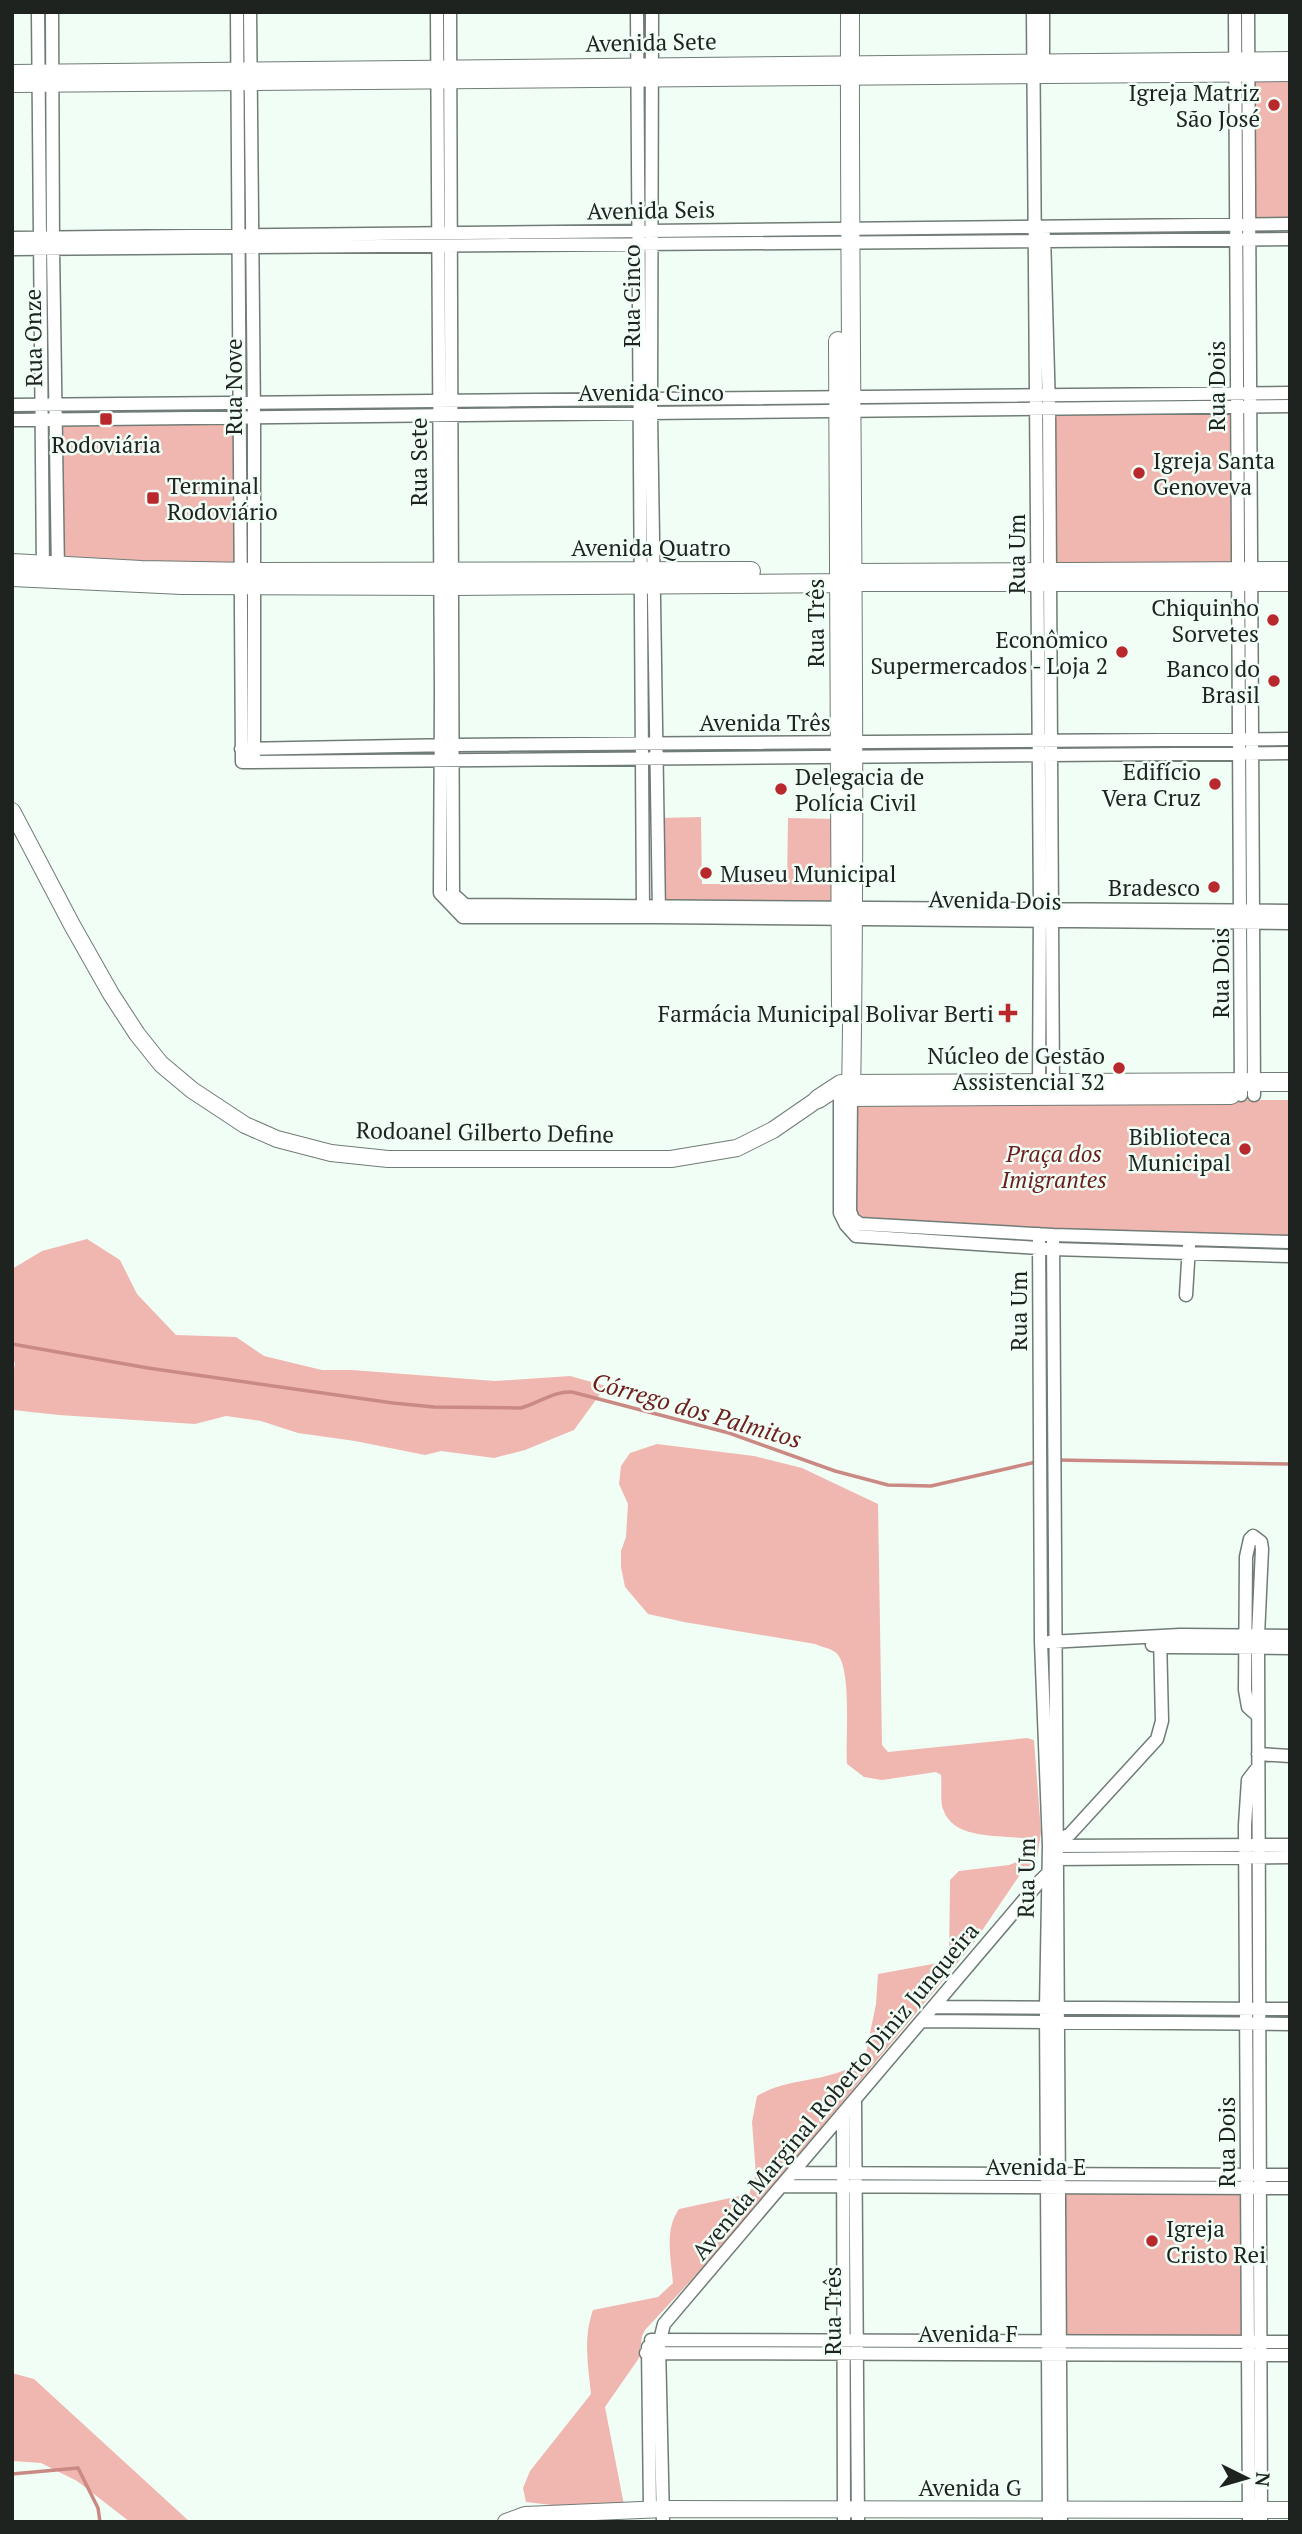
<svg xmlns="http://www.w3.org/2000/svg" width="1302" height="2534" font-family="'PT Serif',serif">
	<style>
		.green { fill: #f0b7b1 }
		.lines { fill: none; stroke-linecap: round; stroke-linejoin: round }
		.stream { stroke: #ca8983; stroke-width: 3.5 }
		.minor-casing { stroke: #707c75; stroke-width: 15 }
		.tertiary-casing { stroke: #707c75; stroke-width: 18 }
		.secondary-casing { stroke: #707c75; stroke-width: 20 }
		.minor { stroke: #fff; stroke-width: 12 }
		.tertiary { stroke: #fff; stroke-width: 16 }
		.secondary { stroke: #fff; stroke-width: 18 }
		.poi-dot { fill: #b8282d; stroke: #f1fef6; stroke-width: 2.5 }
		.labels { text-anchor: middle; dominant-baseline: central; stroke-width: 5; stroke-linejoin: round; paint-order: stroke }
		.street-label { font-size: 23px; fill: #1e2320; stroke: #f1fef6 }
		.poi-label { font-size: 23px; fill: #1e2320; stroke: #f1fef6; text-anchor: end }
		.park-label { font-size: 23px; font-style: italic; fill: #6c1e1e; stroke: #f1fef6 }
		.water-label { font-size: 24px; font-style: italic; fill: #6e201f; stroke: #f1fef6 }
	</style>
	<rect width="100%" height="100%" fill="#f1fef6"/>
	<!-- green -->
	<path class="green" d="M1247 73H1290V225H1249Z
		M1237 407V569H1049V409Z
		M242 418 241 572 58 565 55 419Z
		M701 817 702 884H787L788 818 839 819 840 907 659 905 657 818Z
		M853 1098 1290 1100V1238L1053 1234 853 1219Z
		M87 1239 120 1260 137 1294 176 1335 236 1337 264 1356 322 1370H352L495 1381 570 1376 606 1386 574 1430 525 1450 494 1458 441 1451 425 1455 355 1441 298 1433 261 1421 226 1416 195 1424 59 1415 13 1410 12 1382 15 1363 12 1359V1269L42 1251Z
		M657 1444 754 1456 802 1468 878 1504 882 1745 888 1752 1027 1738 1034 1740 1041 1832 1037 1858 1019 1876 973 1944 733 2235 645 2330 642 2336 639 2358 605 2407 624 2505 569 2507 526 2502 523 2488 530 2471 591 2394C588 2365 583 2338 593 2310L658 2297 673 2283C671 2258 664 2230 679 2209L749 2194 756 2175 752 2122 757 2096C791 2075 831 2085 865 2058L876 2004 878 1974 949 1961 950 1880 959 1871 1009 1865 1029 1857 1027 1839C1001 1834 953 1841 943 1809 940 1802 942 1784 941 1775L936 1772 882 1780 864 1777 847 1764C845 1741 853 1664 835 1652 830 1648 821 1647 815 1644L684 1622 648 1614 625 1587 621 1567V1551L626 1537 628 1504 619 1484 621 1466 630 1453Z
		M1059 2188 1247 2189 1249 2343 1060 2341Z
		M12 2373 34 2379 190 2522H130L77 2481 41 2463 12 2461Z"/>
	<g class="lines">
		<!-- stream -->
		<path class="stream" d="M12 1344 148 1368 393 1403 434 1407 521 1408C539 1403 553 1391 572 1392L729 1433 835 1471 888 1485 931 1486 1036 1462
			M1057 1460 1290 1464
			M12 2474 78 2468 98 2508 100 2522"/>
		<defs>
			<path id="minor" d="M38 12 43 572
				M52 12 53 249 58 572
				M237 12 242 762 1290 753
				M250 12 254 418V755
				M437 12 441 691 440 893 463 917H659L1290 923
				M450 12 453 894 465 905 1290 911
				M637 12 643 911
				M652 12 651 413 659 913
				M1033 12 1040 908 1039 1090
				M1043 12V70
				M1235 12 1241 1095
				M1248 12 1254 1095
				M1044 235 1049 408 1053 1088
				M12 238 1290 224
				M12 249 1290 239
				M12 405 1290 393
				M12 420 1290 406
				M241 749 454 745 1290 739
				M840 1097V1213L846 1225 856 1236 1053 1249 1290 1256
				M851 1097 850 1211 853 1219 860 1224 1053 1235 1290 1242
				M1039 1234 1041 1642 1049 1846 1046 2008 1049 2522
				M1053 1235 1061 2522
				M1186 1295 1189 1246
				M1049 1642 1180 1635 1290 1636
				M1152 1645 1172 1647 1290 1648
				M1258 1716 1248 1707 1245 1690 1246 1557 1250 1539 1253 1536 1261 1542 1262 1549 1258 1636V1648L1261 2522
				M1258 1754 1290 1756
				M1052 1841H1058L1070 1834 1157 1739 1162 1721 1160 1637
				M1052 1846 1290 1845
				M1052 1859 1290 1857
				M933 2007 1290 2009
				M921 2021 1290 2024
				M855 2100 858 2522
				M843 2114 844 2522
				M793 2173 1290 2175
				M782 2186 1290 2188
				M651 2340 1290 2342
				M648 2347 650 2509
				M646 2353 1290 2355
				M663 2522 659 2344 664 2324 1041 1880 1050 1871
				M1249 2522 1245 1825 1248 1780 1258 1767"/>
			<path id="tertiary" d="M12 73 1290 60
				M12 84 1290 73
				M852 572 1290 570
				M852 583H1290
				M12 811 72 925 111 994 137 1034 161 1064 192 1090 245 1125 277 1139 331 1153 388 1159H671L737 1148 773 1130 818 1099
				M506 2522 525 2515 664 2509 1290 2510"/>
			<path id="secondary" d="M850 12C849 374 857 735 851 1097
				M838 341 841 1006
				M12 563 141 570 254 572 751 571
				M12 577 182 585 454 586 849 583
				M843 1097 1231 1095
				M818 1099 841 1084 1290 1082"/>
		</defs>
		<!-- minor casing -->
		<use href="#minor" class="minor-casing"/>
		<!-- tertiary casing -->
		<use href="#tertiary" class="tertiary-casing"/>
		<!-- secondary casing -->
		<use href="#secondary" class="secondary-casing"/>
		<!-- minor -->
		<use href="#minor" class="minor"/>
		<!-- tertiary -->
		<use href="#tertiary" class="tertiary"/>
		<!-- secondary -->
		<use href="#secondary" class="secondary"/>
	</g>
	<!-- markers -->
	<g class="poi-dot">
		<circle cx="1274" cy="105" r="7"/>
		<rect x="99" y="412" width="14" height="14" rx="3.5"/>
		<circle cx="1139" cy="473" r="7"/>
		<rect x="146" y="491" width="14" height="14" rx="3.5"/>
		<circle cx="1273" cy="620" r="7"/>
		<circle cx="1122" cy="652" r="7"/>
		<circle cx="1274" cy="681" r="7"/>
		<circle cx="1215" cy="784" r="7"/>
		<circle cx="781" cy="789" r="7"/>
		<circle cx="706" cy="873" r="7"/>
		<circle cx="1214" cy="887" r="7"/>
		<path d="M1004.5 1002.5h7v7h7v7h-7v7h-7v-7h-7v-7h7z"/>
		<circle cx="1119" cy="1068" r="7"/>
		<circle cx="1245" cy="1149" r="7"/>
		<circle cx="1152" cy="2241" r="7"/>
	</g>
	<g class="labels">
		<!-- street labels -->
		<g class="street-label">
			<text transform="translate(651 42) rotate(-1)">Avenida Sete</text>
			<text transform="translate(651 210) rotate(-1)">Avenida Seis</text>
			<text transform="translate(631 296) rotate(-90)">Rua Cinco</text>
			<text transform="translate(33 338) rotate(-91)">Rua Onze</text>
			<text transform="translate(1216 386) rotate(-90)">Rua Dois</text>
			<text transform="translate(233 387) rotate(-90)">Rua Nove</text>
			<text x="651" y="392">Avenida Cinco</text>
			<text transform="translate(418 462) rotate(-90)">Rua Sete</text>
			<text x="651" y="547">Avenida Quatro</text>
			<text transform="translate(1016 554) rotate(-90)">Rua Um</text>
			<text transform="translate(815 623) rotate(-90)">Rua Três</text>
			<text x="765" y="722">Avenida Três</text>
			<text transform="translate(995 900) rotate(1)">Avenida Dois</text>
			<text transform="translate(1220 973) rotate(-90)">Rua Dois</text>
			<text transform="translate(485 1132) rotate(1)">Rodoanel Gilberto Define</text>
			<text transform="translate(1018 1311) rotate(-90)">Rua Um</text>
			<text transform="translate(1026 1878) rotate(-89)">Rua Um</text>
			<text transform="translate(835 2091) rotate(-50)">Avenida Marginal Roberto Diniz Junqueira</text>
			<text transform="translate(1226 2142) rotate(-90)">Rua Dois</text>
			<text x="1036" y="2166">Avenida E</text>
			<text transform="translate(832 2311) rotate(-90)">Rua Três</text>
			<text x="968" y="2333">Avenida F</text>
			<text x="970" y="2487">Avenida G</text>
		</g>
		<!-- poi labels -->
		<g class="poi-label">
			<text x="1260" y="92">Igreja Matriz<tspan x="1260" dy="26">São José</tspan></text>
			<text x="106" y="444" text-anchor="middle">Rodoviária</text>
			<text x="1153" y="460" text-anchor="start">Igreja Santa<tspan x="1153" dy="26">Genoveva</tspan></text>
			<text x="167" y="485" text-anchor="start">Terminal<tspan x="167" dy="26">Rodoviário</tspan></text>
			<text x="1259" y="607">Chiquinho<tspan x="1259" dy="26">Sorvetes</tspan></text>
			<text x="1108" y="639">Econômico<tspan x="1108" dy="26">Supermercados - Loja 2</tspan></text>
			<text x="1260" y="668">Banco do<tspan x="1260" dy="26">Brasil</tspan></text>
			<text x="1201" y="771">Edifício<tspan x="1201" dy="26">Vera Cruz</tspan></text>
			<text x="795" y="776" text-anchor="start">Delegacia de<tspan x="795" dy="26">Polícia Civil</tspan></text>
			<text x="720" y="873" text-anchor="start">Museu Municipal</text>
			<text x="1200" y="887">Bradesco</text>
			<text x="994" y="1013">Farmácia Municipal Bolivar Berti</text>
			<text x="1105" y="1055">Núcleo de Gestão<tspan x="1105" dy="26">Assistencial 32</tspan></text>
			<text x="1231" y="1136">Biblioteca<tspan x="1231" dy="26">Municipal</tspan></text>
			<text x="1166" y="2228" text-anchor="start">Igreja<tspan x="1166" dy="26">Cristo Rei</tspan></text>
		</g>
		<!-- park labels -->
		<g class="park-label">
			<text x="1054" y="1153">Praça dos<tspan x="1054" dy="26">Imigrantes</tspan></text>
		</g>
		<!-- water labels -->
		<g class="water-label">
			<text transform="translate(697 1410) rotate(16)">Córrego dos Palmitos</text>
		</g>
	</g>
	<!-- border -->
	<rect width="1302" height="2534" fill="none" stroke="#1e2320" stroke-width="28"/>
	<!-- north arrow -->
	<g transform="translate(1246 2478) rotate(95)" stroke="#f1fef6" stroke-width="5" paint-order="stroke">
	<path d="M0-5L12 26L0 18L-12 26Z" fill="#1e2320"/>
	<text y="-10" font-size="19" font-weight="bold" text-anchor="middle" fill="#1e2320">N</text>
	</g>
</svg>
